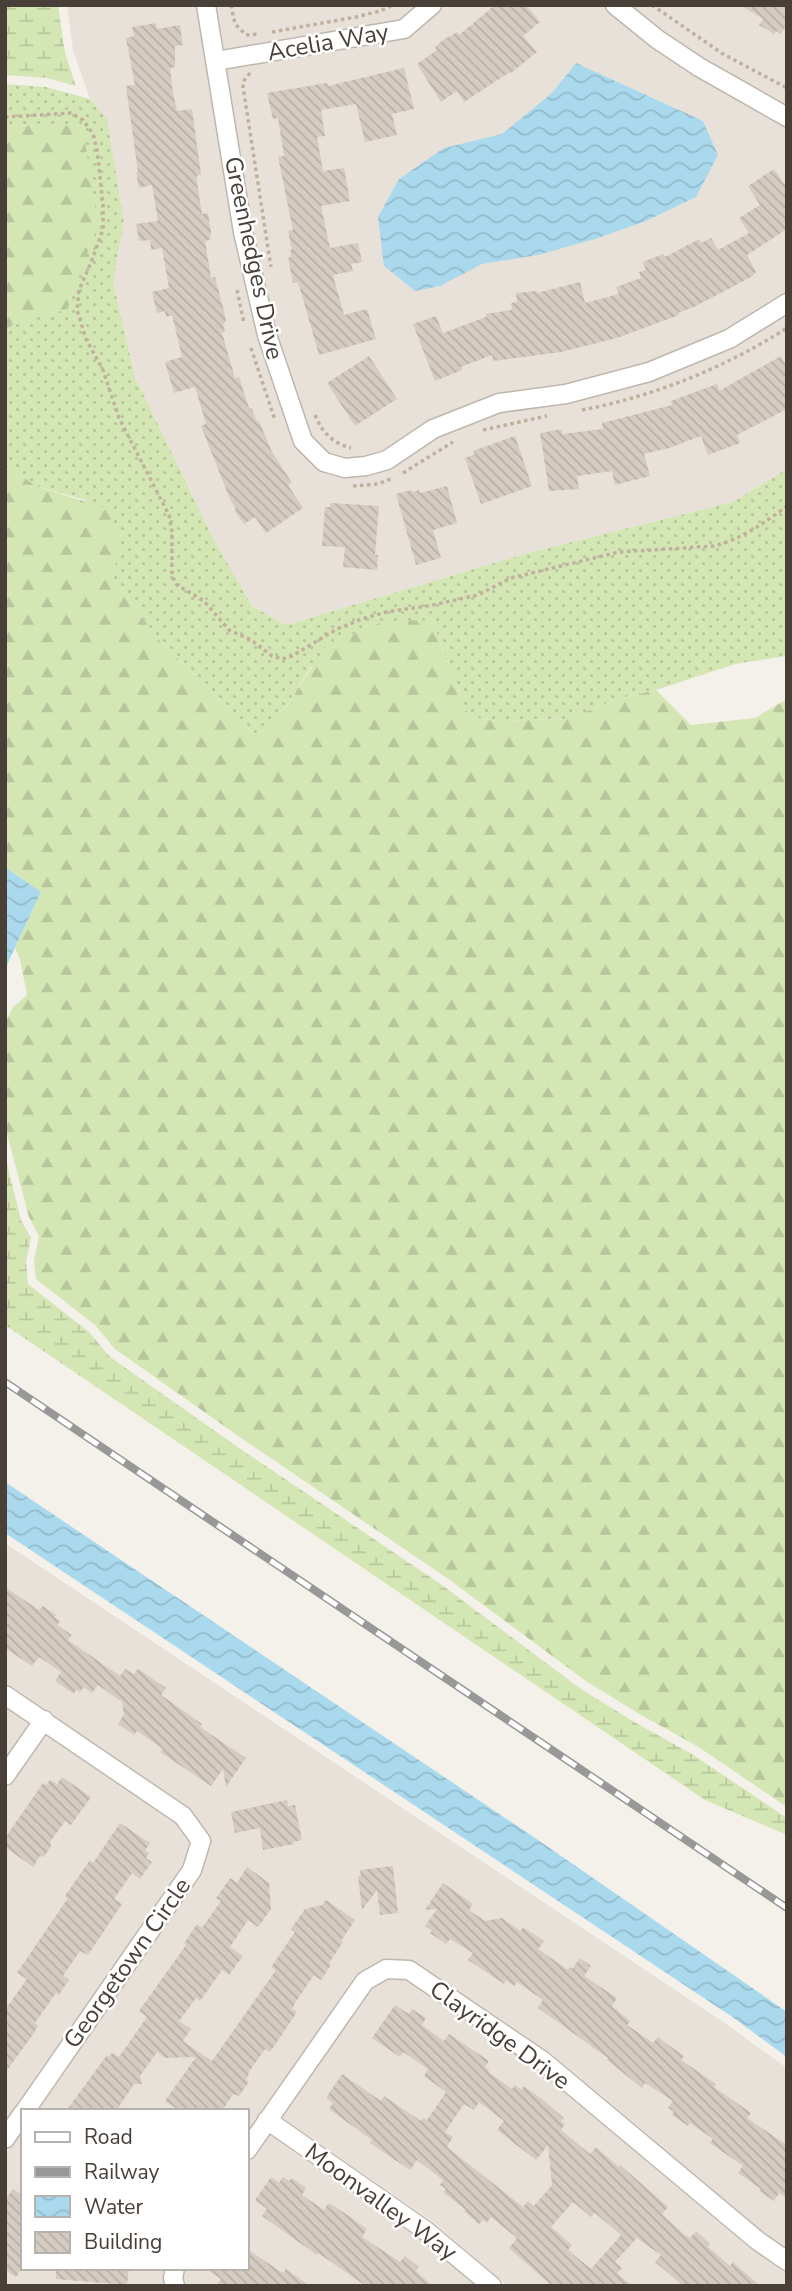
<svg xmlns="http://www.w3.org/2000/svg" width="792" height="2291" font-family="'Nunito Sans',sans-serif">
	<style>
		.residential { fill: #e8e1d9 }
		.grass { fill: url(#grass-dots) }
		.forest { fill: url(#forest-firs) }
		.wetland { fill: url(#wetland-marsh) }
		.water { fill: url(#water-waves) }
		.building { fill: url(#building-back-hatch); fill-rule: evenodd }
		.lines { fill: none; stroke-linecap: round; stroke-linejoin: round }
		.street-casing { stroke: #bfb7ad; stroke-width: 21 }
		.path { stroke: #c0b19f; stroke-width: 3.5; stroke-dasharray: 3.5 3.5; stroke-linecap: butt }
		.street { stroke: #fff; stroke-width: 18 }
		.rail-casing { stroke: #989898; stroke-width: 8 }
		.rail { stroke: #fff; stroke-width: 5; stroke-dasharray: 16; stroke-linecap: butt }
		.labels { text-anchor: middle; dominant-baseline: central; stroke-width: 5; stroke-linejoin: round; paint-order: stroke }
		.street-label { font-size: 24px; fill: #484038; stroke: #fff }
	</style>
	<defs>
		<pattern id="grass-dots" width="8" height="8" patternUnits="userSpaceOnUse" patternTransform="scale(1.75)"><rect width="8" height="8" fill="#d5e6b5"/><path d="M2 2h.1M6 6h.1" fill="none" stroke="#b8c69c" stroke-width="1.8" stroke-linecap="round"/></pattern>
		<pattern id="forest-firs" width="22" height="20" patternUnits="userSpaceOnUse" patternTransform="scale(1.75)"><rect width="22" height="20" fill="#d5e6b5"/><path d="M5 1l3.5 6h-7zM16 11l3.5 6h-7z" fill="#b8c69c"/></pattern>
		<pattern id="wetland-marsh" width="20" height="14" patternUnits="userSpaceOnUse" patternTransform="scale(1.75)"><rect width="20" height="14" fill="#d5e6b5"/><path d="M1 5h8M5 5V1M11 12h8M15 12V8" fill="none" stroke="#b8c69c"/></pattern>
		<pattern id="water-waves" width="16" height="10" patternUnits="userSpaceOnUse" patternTransform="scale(1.75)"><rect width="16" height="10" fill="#aad9ed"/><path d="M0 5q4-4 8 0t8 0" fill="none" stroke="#94bbcc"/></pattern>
		<pattern id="building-back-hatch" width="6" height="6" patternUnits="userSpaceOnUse" patternTransform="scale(1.75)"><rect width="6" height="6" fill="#d5cbc0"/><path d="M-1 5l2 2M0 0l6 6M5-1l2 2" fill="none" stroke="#b8afa6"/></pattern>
	</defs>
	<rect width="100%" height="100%" fill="#f4f0ea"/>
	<!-- residential -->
	<path class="residential" d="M67 5H787V469L733 502 528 553 286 625 252 606 213 538 135 377 113 282 124 222 107 119 90 99 73 50Z
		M5 1543 726 2024 787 2068V2249L764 2233 549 2052 411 1960H382L357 1976 247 2134V2111H36L199 1875 210 1843 209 1834 191 1809 5 1682Z
		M5 1707 30 1724 5 1760Z
		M45 1734 176 1824 190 1844 183 1866 5 2122V1793Z
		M387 1979 405 1980 537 2069 751 2249 787 2274V2286H508L432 2221 281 2117 371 1989Z
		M23 2130V2268H165V2286H5V2155Z
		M269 2134 419 2238 476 2286H186L183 2276 184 2268H247V2166Z"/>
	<!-- grass -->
	<path class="grass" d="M5 84 46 87 90 99 107 119 124 222 113 282 135 377 213 538 252 606 286 625 528 553 733 502 787 469V656L735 664 656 690 617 699 568 719 497 721 469 717 432 620 311 667 275 724 254 734 159 640 113 578 119 540 85 500 36 486 5 464V333L15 322 68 309 74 288 71 124 5 126Z"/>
	<!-- forest -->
	<path class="forest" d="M71 124 84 136 98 226 74 288 68 309 15 322 5 333V126Z
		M5 464 36 486 108 509 119 540 113 578 159 640 254 734 275 724 327 644 385 621 432 620 469 717 497 721 568 719 617 699 656 690 691 725 755 718 787 699V1807L697 1746 641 1715 586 1681 447 1578 244 1440 115 1349 95 1325 36 1279 34 1261 39 1236 29 1217 5 1126V1022L13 1007 27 995 20 959 15 948 41 892 5 867Z"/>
	<!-- wetland -->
	<path class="wetland" d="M5 5H58L65 53 76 86 47 78 5 75Z
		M5 1155 21 1220 31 1238 26 1262 28 1284 89 1332 110 1357 239 1448 442 1585 581 1689 636 1723 692 1754 787 1818V1835L705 1800 5 1325Z"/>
	<!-- water -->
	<path class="water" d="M576 63 703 121 718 155 696 197 646 221 595 239 538 255 482 264 440 286 415 291 384 266 378 217 399 179 444 148 502 134 552 93Z
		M5 867 41 892 5 969Z
		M5 1482 538 1840 787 2012V2057L731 2016 5 1533Z"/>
	<!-- building -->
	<path class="building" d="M495 5H526L540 22 523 36 537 52 511 73 510 72 464 102 457 91 441 102 417 64 437 50 435 47 443 40 457 32 459 35Z
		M740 5H787V24L781 34 776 31 774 34 759 25 763 19Z
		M156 23 157 29 180 25 183 45 175 46V67L170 68 173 93 177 111 192 109 201 175H197V182L202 214 208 213 211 232 210 240 205 241 211 278 215 277 224 311 226 321 223 324 225 332 222 333 235 378 239 377 249 408 252 409 257 422 259 421 272 452 292 483 288 485 303 508 266 533 255 517 244 524 234 510 236 509 230 499 201 426 206 424 195 387 174 393 165 362 182 357 172 315 166 317 165 311 157 313 152 292 169 288 162 248 151 250 150 240 139 241 136 224 158 221 152 185 139 188 136 172H138L126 86 135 85 126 38 134 36 132 27Z
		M404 68 414 109 392 114 397 135 365 142 356 104 321 110 325 136 317 137 323 171 344 168 350 201 321 206 330 248 358 243 362 262 351 264 353 271 333 275 344 315 367 309 376 339 319 355 298 282 293 283 288 258 291 257 290 250H292L288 231 293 230 278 157 284 156 278 118 273 119 267 93 327 83 328 86Z
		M774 169 787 188V229L747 255 756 272 751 277 694 307 678 313 679 315 617 338 561 352 493 361 492 355 461 367 462 370 435 381 413 324 436 316 443 333 486 317V314L512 310 511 303 517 302 516 293 537 291V293L580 282 585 303 619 294 616 287 641 278 639 272 646 270 643 262 663 254 665 257 699 239 701 243 711 238 718 250 749 233 739 218 760 205 748 186Z
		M369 356 397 399 355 426 327 383Z
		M781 356 787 367V409L737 435 740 443 708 455 701 436 669 448 644 454 650 476 615 485 612 471 577 476 579 489 549 491 540 433 557 430H562V434L603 429 602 423 672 405 671 401 717 384 719 391Z
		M515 436 532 486 481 504 465 458 475 454 473 451Z
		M447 486 457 523 433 530 441 558 416 565 396 494 412 490 413 492 419 490 420 493Z
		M331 503 379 506 375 555H378L377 570 343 567 345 547 322 546 325 507H330Z
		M5 1587 39 1610 43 1606 56 1615 54 1617 60 1621 57 1625 72 1635 68 1640 120 1676 125 1669 134 1674 138 1669 166 1688 161 1695 202 1724 200 1727 246 1758 226 1787 223 1769 211 1786 160 1752 163 1749 137 1731 134 1735 118 1724 124 1714 122 1702 98 1685 92 1693 84 1687 80 1692 76 1690 74 1694 55 1681 61 1672 39 1657 32 1666 5 1648Z
		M62 1777 91 1797 71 1825 65 1821 50 1842 51 1846 44 1857 40 1856 33 1867 5 1847V1838L43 1783 46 1785 50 1780 57 1784Z
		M287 1800 288 1806 295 1805 302 1840 293 1842 294 1844 263 1850 260 1828 235 1833 231 1812Z
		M120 1823 150 1843 145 1850 149 1853 146 1858 152 1862 140 1879 132 1873 114 1899 122 1904 88 1955 80 1951 63 1976 69 1980 59 1995 56 1993 35 2023 38 2026 34 2033 5 2073V2010L27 1979 17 1973 68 1898 65 1896 90 1860 93 1863Z
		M393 1866 398 1913 380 1915 377 1890 362 1910 358 1876H361L360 1870Z
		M247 1867 269 1883 271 1909 258 1927 248 1920 230 1947 243 1956 229 1975 222 1970 200 2001 196 1998 179 2021 191 2029 183 2041 212 2061 276 1970 271 1967 295 1932 291 1929 305 1909 322 1905 326 1900 355 1920 341 1941 343 1942 329 1963 331 1965 321 1980 314 1975 295 2003 292 2009 297 2012 281 2036 270 2052 265 2049 248 2073 249 2074 246 2079 249 2082 239 2096 233 2094 222 2111H180L165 2101 196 2057 165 2058 157 2052 140 2076 142 2084H134L116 2111H66L107 2055 109 2057 112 2053 119 2057 147 2017 139 2011 186 1945 184 1943 197 1924 202 1928 221 1901 216 1898 230 1878 237 1883Z
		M443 1883 473 1904 469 1910 485 1921 502 1918 520 1931 523 1927 544 1941 538 1949 568 1970 570 1967 572 1969 580 1958 591 1966 584 1976 617 1998 612 2006 630 2021 627 2025 653 2043 658 2037 670 2046 684 2056 681 2060 716 2084 714 2087 751 2113 747 2118 787 2145V2198L779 2193 774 2201 759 2191 761 2189 738 2173 743 2166 710 2143 713 2139 690 2123 688 2126 672 2115 674 2112 668 2108 673 2101 645 2083 642 2088 607 2060 608 2058 538 2008 543 2000 517 1982 514 1986 506 1980 504 1984 468 1960 473 1953 450 1939 446 1944 430 1933 432 1931 425 1926 437 1909 425 1910Z
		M395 2005 409 2014 412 2009 426 2018 422 2025 444 2041 449 2034 489 2061 485 2067 489 2070 488 2072 512 2089 515 2085 522 2090 524 2086 543 2100 564 2118 561 2121 565 2124 561 2130 590 2154 596 2147 619 2167 620 2165 668 2207 662 2214 685 2235 690 2238 696 2231 710 2244 708 2247 730 2266 733 2262 760 2286H683L655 2262 661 2255 637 2238 615 2262 622 2268 617 2273 632 2286H552L509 2248 517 2238 491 2217 487 2223 483 2220 479 2224 464 2211 466 2210 443 2192 446 2189 440 2185 443 2180 417 2160 410 2170 370 2143 372 2140 329 2109 333 2103 326 2098 342 2074 381 2101 384 2096 421 2121 423 2118 427 2120 446 2092 424 2076 428 2069 403 2052 400 2057 372 2038ZM479 2102 504 2121 497 2130 536 2160 548 2145 552 2185 534 2206 528 2201 523 2207 447 2147 453 2137 445 2132 464 2104 474 2110ZM573 2202 591 2217 595 2213 621 2235 591 2269 568 2250 572 2245 551 2227Z
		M271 2177 279 2183 283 2177 289 2181 292 2178 306 2188 302 2195 324 2210 329 2203 346 2214 367 2229 362 2237 400 2262 405 2256 419 2267 416 2271 433 2286H366L318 2253 317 2255 262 2216 267 2209 255 2200Z
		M13 2189 23 2196V2267L16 2277 5 2270V2200Z
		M247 2249 283 2273 286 2269 310 2286H216L221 2279 205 2268H247Z
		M56 2268H129L127 2285 56 2279Z"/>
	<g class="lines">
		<defs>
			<path id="street" d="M206 5 243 232 267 335 303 441 324 462 345 468 366 466 387 460 433 429 499 403 566 394 649 372 729 339 787 303
				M615 5 657 39 699 67 787 117
				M216 61 404 29 432 5
				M5 1695 183 1816 201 1841 192 1870 25 2111
				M5 1776 44 1720
				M267 2120 425 2230 492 2286
				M5 2139 23 2113
				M247 2150 365 1981 386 1969 409 1970 543 2061 758 2241 787 2261
				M175 2268 173 2278 175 2286"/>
		</defs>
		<!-- street casing -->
		<use href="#street" class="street-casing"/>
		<!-- path -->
		<path class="path" d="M231 5 235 24 246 35 258 34
			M652 5 723 54 787 88
			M272 32 356 17 380 11 393 5
			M250 73 243 82V87L271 267
			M5 117 71 113 83 120 93 134 97 150 103 205V229L92 260 79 290 77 310 86 339 103 370 119 418 169 515 172 532V576L177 585 204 601 229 630 251 640 272 656 282 659 292 656 337 629 362 619 386 612 433 605 478 595 511 578 619 552 714 546C742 539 764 523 787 506
			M237 290 244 323
			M251 348 275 420
			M582 410C655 396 724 368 787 328
			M315 415C322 432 332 443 351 448
			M483 430 547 416
			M403 473 453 442
			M353 486 378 484 393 478"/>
		<!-- street -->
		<use href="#street" class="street"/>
		<defs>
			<path id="rail" d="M5 1382 787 1908"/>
		</defs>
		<!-- rail casing -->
		<use href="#rail" class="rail-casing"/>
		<!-- rail -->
		<use href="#rail" class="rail"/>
	</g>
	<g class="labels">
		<!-- street labels -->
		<g class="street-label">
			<text transform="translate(328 42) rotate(-10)">Acelia Way</text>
			<text transform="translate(254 258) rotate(78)">Greenhedges Drive</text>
			<text transform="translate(127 1963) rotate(-55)">Georgetown Circle</text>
			<text transform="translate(500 2035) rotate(36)">Clayridge Drive</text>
			<text transform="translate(381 2202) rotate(36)">Moonvalley Way</text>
		</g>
	</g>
	<!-- border -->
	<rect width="792" height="2291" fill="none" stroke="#484038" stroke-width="14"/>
	<!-- legend -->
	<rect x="21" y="2109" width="228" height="161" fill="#ffffff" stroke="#b6b3af" stroke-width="2"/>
	<rect x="35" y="2132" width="35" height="10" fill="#ffffff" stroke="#b6b3af" stroke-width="2"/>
	<text x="84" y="2144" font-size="21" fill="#484038">Road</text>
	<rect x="35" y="2167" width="35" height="10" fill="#989898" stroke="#b6b3af" stroke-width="2"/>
	<text x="84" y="2179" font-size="21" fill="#484038">Railway</text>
	<rect x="35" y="2196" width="35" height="21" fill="url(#water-waves)" stroke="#b6b3af" stroke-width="2"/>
	<text x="84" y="2214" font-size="21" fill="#484038">Water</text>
	<rect x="35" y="2232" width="35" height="21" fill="url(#building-back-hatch)" stroke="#b6b3af" stroke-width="2"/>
	<text x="84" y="2249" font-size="21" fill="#484038">Building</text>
</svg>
